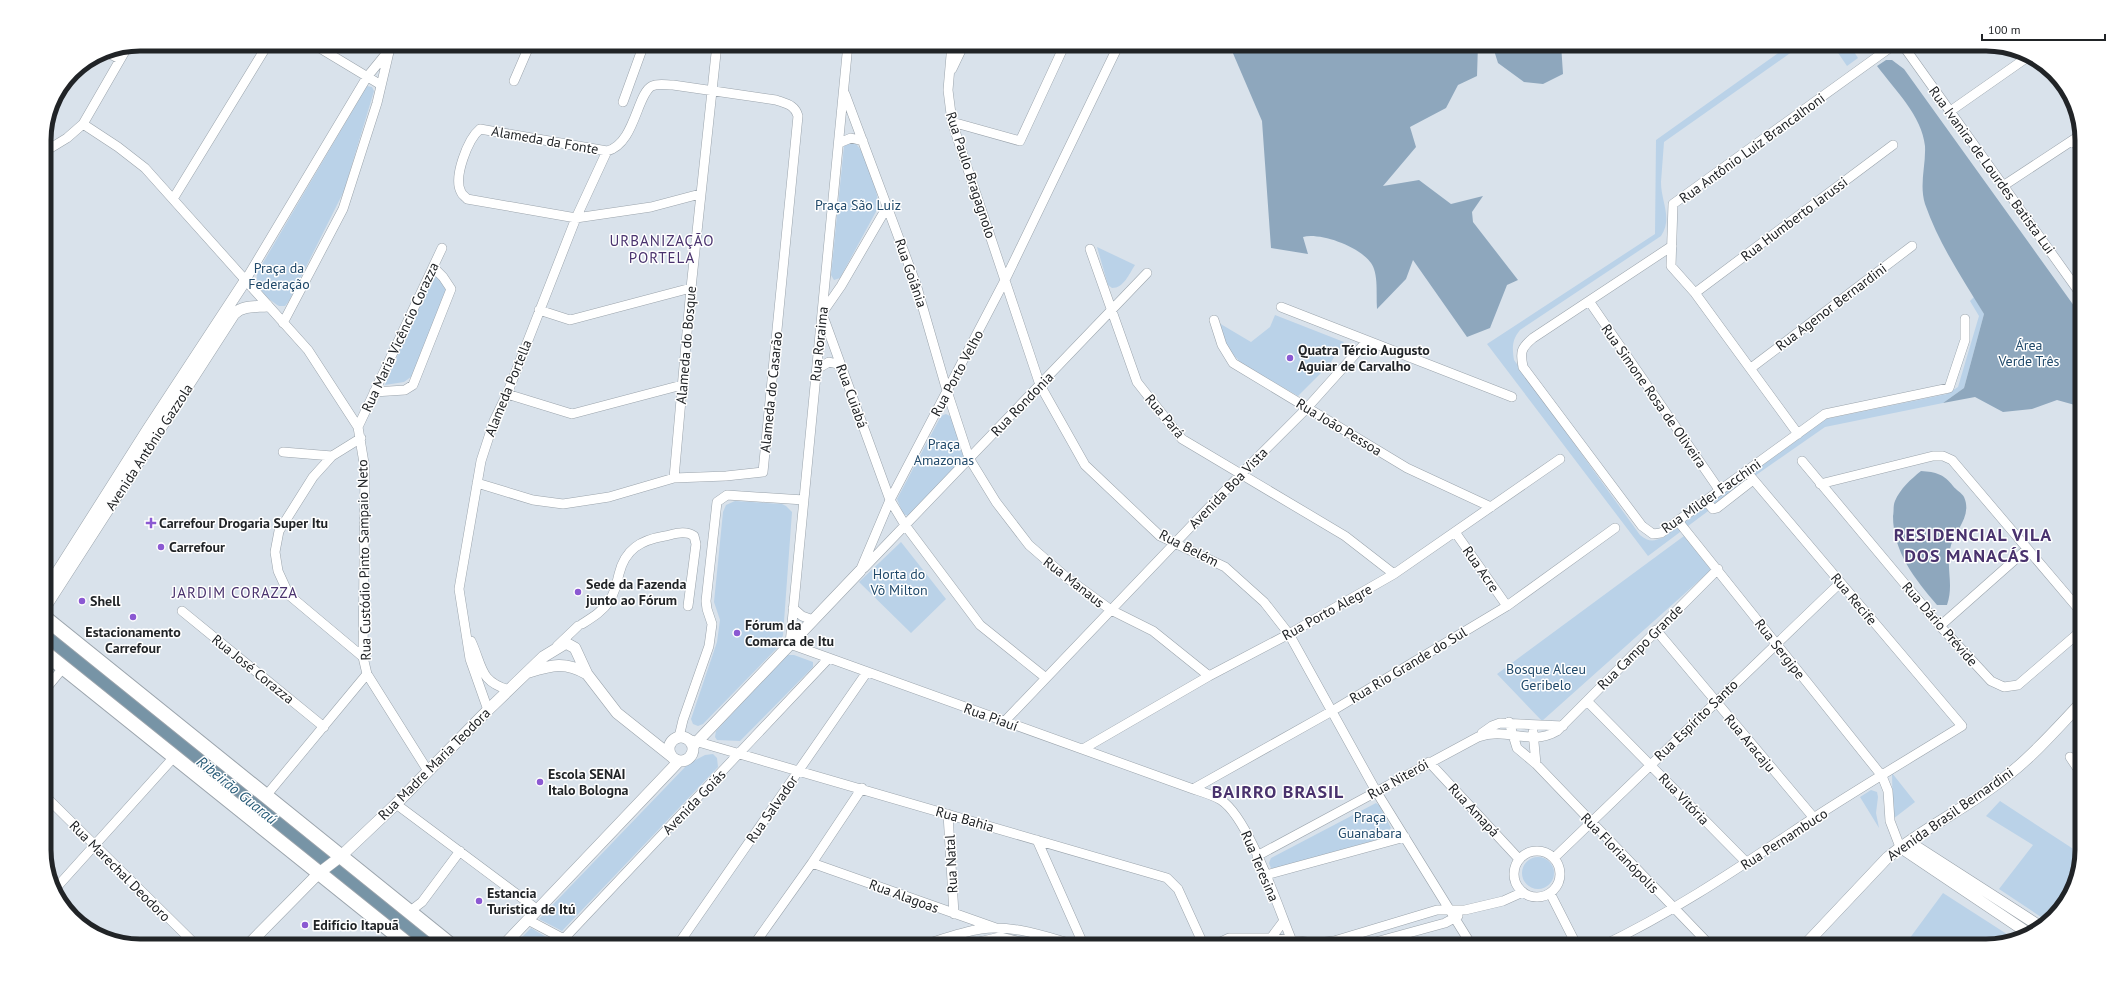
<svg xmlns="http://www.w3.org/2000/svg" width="2126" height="990" font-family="'PT Sans',sans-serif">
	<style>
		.green { fill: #bad2e8 }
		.forest { fill: #8ea7bd }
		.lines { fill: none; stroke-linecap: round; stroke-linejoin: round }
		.river { stroke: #7794a6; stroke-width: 15 }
		.minor-casing { stroke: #9ba4ac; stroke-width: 10 }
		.tertiary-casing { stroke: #9ba4ac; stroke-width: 12 }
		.primary-casing { stroke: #9ba4ac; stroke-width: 16 }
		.minor { stroke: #fff; stroke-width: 9 }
		.tertiary { stroke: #fff; stroke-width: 11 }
		.primary { stroke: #fff; stroke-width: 14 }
		.poi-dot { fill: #8b59d2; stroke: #fff; stroke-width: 1.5 }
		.labels { text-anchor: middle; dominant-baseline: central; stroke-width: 3; stroke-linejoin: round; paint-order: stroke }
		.street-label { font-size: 14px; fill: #212427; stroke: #fff }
		.park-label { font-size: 14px; fill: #214a6b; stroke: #fff }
		.poi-label { font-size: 14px; font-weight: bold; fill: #212427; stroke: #fff; text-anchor: start }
		.neighbourhood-label { font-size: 15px; letter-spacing: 1px; fill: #49326d; stroke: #fff }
		.water-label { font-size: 15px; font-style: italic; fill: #265a77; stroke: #fff }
		.district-label { font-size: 18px; font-weight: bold; letter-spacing: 1px; fill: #49326d; stroke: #fff }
		.rim { fill: none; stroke: #212427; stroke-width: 5 }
	</style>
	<rect width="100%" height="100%" fill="#d9e2eb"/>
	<!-- green -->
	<path class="green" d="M1791 44H1803L1664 142C1663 155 1662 169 1661 182 1661 202 1673 218 1661 236L1520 330C1512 340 1512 347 1514 360L1640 535C1649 542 1653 542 1664 537L1826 419 1947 394 1958 387 1979 316 1970 301 1974 297 1984 314 1964 388 1943 403 1825 427 1759 473 1648 556 1487 344 1655 234 1656 140Z
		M1832 44H1849L1858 58 1847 66Z
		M367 86 372 87 374 91 344 191 289 301 285 306H279C267 299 255 287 257 273Z
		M852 141C866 148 877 191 879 206L840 278 834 280 831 275 844 146Z
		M1097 247 1135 265C1129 274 1124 288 1112 288L1108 285Z
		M437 273 447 287 415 374 404 382 385 385 430 279Z
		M1275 315 1344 342 1329 365 1298 396 1242 364 1227 348 1219 323 1251 342 1270 327Z
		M946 414 954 418 966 458 909 516 903 514 897 499 941 416Z
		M735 501 782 504 786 506 792 512 783 635 779 646 703 724 698 726 693 724 691 719 717 642 720 620 714 602 723 512 726 505Z
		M1684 536 1711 570 1542 721 1497 674Z
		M901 542 946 599 911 633 859 582Z
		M787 655H794L813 662V667L740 741 717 740 715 737 716 731Z
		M713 754 717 758 718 767 562 931 539 919 688 764 705 755Z
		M1892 773 1915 802 1893 819Z
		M1871 790 1877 792 1878 797 1876 813 1879 828 1860 797Z
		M2000 801 2081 854 2075 887 2047 921 1999 889 2033 845 1986 816Z
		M1376 803 1380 806 1391 828 1379 839 1277 868H1271L1269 863 1271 858Z
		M1522 873a16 16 0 1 1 32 0a16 16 0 1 1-32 0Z
		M1943 893 2013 938 1986 946H1904Z
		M531 928 553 941 548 946H513Z"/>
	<!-- forest -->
	<path class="forest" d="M1229 44H1478L1477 76 1458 85 1446 108 1410 127 1416 147 1383 186 1419 180 1451 204 1483 196 1472 212 1473 222 1518 280 1507 285 1490 328 1467 337 1413 260 1406 279 1377 309C1376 296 1378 281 1374 269 1368 249 1321 232 1303 237L1308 254 1271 248 1262 121Z
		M1492 44H1561L1563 74 1543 84 1524 82 1498 63Z
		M1886 60H1892L1904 69 2082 317V407L2057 400 2032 409 2003 412 1975 397 1943 403 1964 388 1984 314C1962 278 1939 244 1925 204 1919 184 1926 166 1925 146 1922 116 1895 90 1877 66Z
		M1921 471C1936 472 1944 474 1953 486 1956 490 1962 493 1964 497 1973 517 1953 532 1950 549 1946 568 1954 585 1947 605H1937C1915 579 1893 552 1893 516 1894 512 1893 505 1895 501 1900 489 1911 479 1921 471Z"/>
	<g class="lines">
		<!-- river -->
		<path class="river" d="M44 635 429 946"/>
		<defs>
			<path id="minor" d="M313 44 381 85
				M848 44 790 644 1193 789C1202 792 1213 795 1221 800 1250 819 1279 911 1294 946
				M952 44 948 90 952 122 1040 385 1085 465 1160 536 1225 567 1264 602 1289 634 1376 791 1472 946
				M1902 44 2082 296
				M104 51 120 59
				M952 69 964 44
				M514 81 530 44
				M845 94 916 284 947 391 969 458 996 502 1029 545 1067 578 1111 610 1153 631 1209 676
				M623 102 644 44
				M1949 112 2029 56
				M952 122 1020 141 1065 44
				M83 124 118 147 145 168 308 350 358 427 365 469 363 657 367 674 428 771
				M2073 140 2082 153
				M839 143 851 138 863 141
				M44 152 67 138 83 124 128 46
				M2003 186 2082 134
				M173 199 268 44
				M1672 246 1533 338C1521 348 1520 352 1523 367L1642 526 1653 534 1661 533 1825 414 1949 388 1965 340V319
				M1090 249 1137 382 1182 439 1345 536 1394 574
				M245 281 367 77 394 44
				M1695 293 1893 145
				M1589 301 1720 491
				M1281 307 1512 397
				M539 310 570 320 691 288
				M823 312 841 286 887 207
				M823 316 890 500 905 525 980 625 1046 678
				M1214 320 1222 345 1233 363 1407 468 1491 507
				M283 323 343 209 377 103 389 52
				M1751 368 1912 246
				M817 369 829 362 841 365
				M374 392 405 390 413 385 451 289 443 277 433 267
				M507 394 572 414 682 385
				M358 427 442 248
				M1798 434 1695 293 1671 266 1673 204 1895 44
				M361 438 332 456 313 477 279 531 275 552 278 571 289 595 363 657
				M283 452 332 456
				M1802 461 1940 626 1991 681 2004 687 2018 685 2082 630
				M674 478 691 288 717 44
				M477 483 533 500 563 504 609 497 674 478 726 476 763 472 798 116C795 105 787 104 776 100L673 85C666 85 658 83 652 86 637 93 635 144 607 151L480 129C468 139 453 177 461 192 462 195 466 197 467 199L576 218 651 207 700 194
				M1820 484 1933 456H1943L1952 460 2082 613
				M1706 501 1713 509 1717 508 1753 480
				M1678 521 1882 776 1888 791 1890 821 1900 847
				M1455 532 1507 606
				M864 568 1147 273
				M860 571 890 500 1005 280 1119 44
				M793 608 802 616 813 620
				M182 611 324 727
				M582 624C593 617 603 611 610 600 615 592 617 583 619 574 625 549 641 540 665 536 675 534 685 530 694 536L696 544 688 606
				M1940 626 2027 549
				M1656 630 1814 818
				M471 641C483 667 479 681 509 690
				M557 646 578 626
				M44 691 63 668
				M1587 701 1747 863
				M488 710 470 659 459 589 481 461 494 421 507 394 576 218 607 151
				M1004 722 1240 475 1306 409 1367 341
				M1509 722 1517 748 1536 764 1705 940
				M1533 732 1536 764
				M1482 733 1492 726 1500 723 1563 726
				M679 737 683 720 709 646 712 624 707 609 706 601 717 502 727 495 804 500
				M688 739 1167 878 1178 889 1204 946
				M1083 749 1209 676 1289 634 1394 574 1560 459
				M2070 757 2082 775
				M1429 762 1519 859
				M1193 789 1332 711 1507 606 1615 528
				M44 795 197 946
				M265 797 367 674
				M396 804 538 910
				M948 814 954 914
				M1037 840 1084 946
				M1514 874a23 23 0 1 1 46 0a23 23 0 1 1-46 0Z
				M1257 856 1478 737C1507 726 1530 747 1557 731L1718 569
				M1554 858 1840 583
				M812 863 996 928
				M1266 875 1405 837
				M56 888 174 757
				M1550 893 1577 946
				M409 912 422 902 460 851
				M528 920 577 946
				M1271 938 1283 922
				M758 939 777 946
				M557 946 829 658
				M677 946 867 672
				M753 946 812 863 862 788
				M920 946C940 940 961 932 981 929 1014 924 1049 938 1080 946
				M962 946 1000 937 1038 946
				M1212 946 1229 938H1271L1316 943 1334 941 1437 910H1465L1503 901 1523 892
				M1361 946 1445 923 1458 916
				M1602 946C1676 911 1744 864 1812 819 1861 787 1912 757 1962 726L1746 471"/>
			<path id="tertiary" d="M44 593 148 429 245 281
				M44 609 234 314C243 305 256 307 267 306
				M529 672C552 665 565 661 587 674
				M669 749a12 12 0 1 1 24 0a12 12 0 1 1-24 0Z
				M693 746 860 571
				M1909 842 2041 927
				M1900 847 2028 933
				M247 946 319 873 340 857 396 804 488 710 543 657 566 643 575 648 587 674 617 713 671 756
				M503 946 679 761
				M1804 946 1887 858C1924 827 1970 807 2008 775 2035 754 2058 727 2082 702"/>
			<path id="primary" d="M44 617 452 946
				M44 652 410 946"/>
		</defs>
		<!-- minor casing -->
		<use href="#minor" class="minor-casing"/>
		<!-- tertiary casing -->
		<use href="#tertiary" class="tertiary-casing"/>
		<!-- primary casing -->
		<use href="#primary" class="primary-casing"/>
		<!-- minor -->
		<use href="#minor" class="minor"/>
		<!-- tertiary -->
		<use href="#tertiary" class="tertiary"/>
		<!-- primary -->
		<use href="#primary" class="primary"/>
	</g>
	<!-- markers -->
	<g class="poi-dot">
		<circle cx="1290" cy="358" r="4"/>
		<path d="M149 517h4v4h4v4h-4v4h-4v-4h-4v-4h4z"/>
		<circle cx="161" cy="547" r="4"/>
		<circle cx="578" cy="592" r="4"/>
		<circle cx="82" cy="601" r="4"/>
		<circle cx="133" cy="617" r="4"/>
		<circle cx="737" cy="633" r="4"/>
		<circle cx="540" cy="782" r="4"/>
		<circle cx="479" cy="901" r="4"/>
		<circle cx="305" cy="925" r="4"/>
	</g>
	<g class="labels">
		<!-- street labels -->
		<g class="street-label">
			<text transform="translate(545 140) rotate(10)">Alameda da Fonte</text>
			<text transform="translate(1752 148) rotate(-36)">Rua Antônio Luiz Brancalhoni</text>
			<text transform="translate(1992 170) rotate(54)">Rua Ivanira de Lourdes Batista Lui</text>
			<text transform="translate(971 175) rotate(72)">Rua Paulo Bragagnolo</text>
			<text transform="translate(1794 219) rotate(-37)">Rua Humberto Iarussi</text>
			<text transform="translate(911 273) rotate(71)">Rua Goiânia</text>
			<text transform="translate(1831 307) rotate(-37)">Rua Agenor Bernardini</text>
			<text transform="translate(400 337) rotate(-65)">Rua Maria Vicêncio Corazza</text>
			<text transform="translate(819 344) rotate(-84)">Rua Roraima</text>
			<text transform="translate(686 345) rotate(-85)">Alameda do Bosque</text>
			<text transform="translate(957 373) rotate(-62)">Rua Porto Velho</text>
			<text transform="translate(508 388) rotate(-68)">Alameda Portella</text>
			<text transform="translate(771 392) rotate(-84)">Alameda do Casarão</text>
			<text transform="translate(852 396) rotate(70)">Rua Cuiabá</text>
			<text transform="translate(1654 396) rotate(55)">Rua Simone Rosa de Oliveira</text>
			<text transform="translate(1022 404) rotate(-46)">Rua Rondonia</text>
			<text transform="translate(1165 416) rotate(50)">Rua Pará</text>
			<text transform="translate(1339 427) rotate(31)">Rua João Pessoa</text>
			<text transform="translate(149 447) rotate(-57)">Avenida Antônio Gazzola</text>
			<text transform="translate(1228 488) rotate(-46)">Avenida Boa Vista</text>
			<text transform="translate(1711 496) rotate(-35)">Rua Milder Facchini</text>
			<text transform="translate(1189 548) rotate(27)">Rua Belém</text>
			<text transform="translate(364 560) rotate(-91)">Rua Custódio Pinto Sampaio Neto</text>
			<text transform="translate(1481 569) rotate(55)">Rua Acre</text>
			<text transform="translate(1074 582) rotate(38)">Rua Manaus</text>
			<text transform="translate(1854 599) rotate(50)">Rua Recife</text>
			<text transform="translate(1327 612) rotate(-29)">Rua Porto Alegre</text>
			<text transform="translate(1940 624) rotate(49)">Rua Dário Prévide</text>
			<text transform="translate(1640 647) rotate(-45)">Rua Campo Grande</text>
			<text transform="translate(1780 649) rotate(52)">Rua Sergipe</text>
			<text transform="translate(1408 665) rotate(-31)">Rua Rio Grande do Sul</text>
			<text transform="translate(253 669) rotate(39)">Rua José Corazza</text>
			<text transform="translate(991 717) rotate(20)">Rua Piauí</text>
			<text transform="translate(1696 720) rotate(-44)">Rua Espírito Santo</text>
			<text transform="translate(1750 743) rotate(50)">Rua Aracaju</text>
			<text transform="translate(434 764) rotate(-45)">Rua Madre Maria Teodora</text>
			<text transform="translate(1398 779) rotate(-29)">Rua Niterói</text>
			<text transform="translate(1684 799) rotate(46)">Rua Vitória</text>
			<text transform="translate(694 802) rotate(-46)">Avenida Goiás</text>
			<text transform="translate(772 809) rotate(-55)">Rua Salvador</text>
			<text transform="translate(1474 810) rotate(47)">Rua Amapá</text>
			<text transform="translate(1950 814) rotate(-35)">Avenida Brasil Bernardini</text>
			<text transform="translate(965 819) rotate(16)">Rua Bahia</text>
			<text transform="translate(1784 839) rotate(-33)">Rua Pernambuco</text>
			<text transform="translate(1620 853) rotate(46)">Rua Florianópolis</text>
			<text transform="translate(951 864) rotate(-93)">Rua Natal</text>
			<text transform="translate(1260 866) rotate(67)">Rua Teresina</text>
			<text transform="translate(120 871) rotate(45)">Rua Marechal Deodoro</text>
			<text transform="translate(904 896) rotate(20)">Rua Alagoas</text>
		</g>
		<!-- park labels -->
		<g class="park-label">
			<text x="858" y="205">Praça São Luiz</text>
			<text x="279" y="268">Praça da<tspan x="279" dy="16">Federação</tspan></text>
			<text x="2029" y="345">Área<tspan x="2029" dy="16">Verde Três</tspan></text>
			<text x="944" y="444">Praça<tspan x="944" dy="16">Amazonas</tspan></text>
			<text x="899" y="574">Horta do<tspan x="899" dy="16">Võ Milton</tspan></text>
			<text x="1546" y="669">Bosque Alceu<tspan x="1546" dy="16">Geribelo</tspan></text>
			<text x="1370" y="817">Praça<tspan x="1370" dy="16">Guanabara</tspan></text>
		</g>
		<!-- poi labels -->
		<g class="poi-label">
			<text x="1298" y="350">Quatra Tércio Augusto<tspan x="1298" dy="16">Aguiar de Carvalho</tspan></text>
			<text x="159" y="523">Carrefour Drogaria Super Itu</text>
			<text x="169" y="547">Carrefour</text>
			<text x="586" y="584">Sede da Fazenda<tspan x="586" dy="16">junto ao Fórum</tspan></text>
			<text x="90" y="601">Shell</text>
			<text x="745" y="625">Fórum da<tspan x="745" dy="16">Comarca de Itu</tspan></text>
			<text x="133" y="632" text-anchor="middle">Estacionamento<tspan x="133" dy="16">Carrefour</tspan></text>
			<text x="548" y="774">Escola SENAI<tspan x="548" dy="16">Italo Bologna</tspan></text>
			<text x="487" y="893">Estancia<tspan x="487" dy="16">Turistica de Itú</tspan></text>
			<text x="313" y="925">Edifício Itapuã</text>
		</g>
		<!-- neighbourhood labels -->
		<g class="neighbourhood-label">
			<text x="662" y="240">URBANIZAÇÃO<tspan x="662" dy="17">PORTELA</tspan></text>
			<text x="235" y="592">JARDIM CORAZZA</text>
		</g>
		<!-- water labels -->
		<g class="water-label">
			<text transform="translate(237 790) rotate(39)">Ribeirão Guaraú</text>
		</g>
		<!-- district labels -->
		<g class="district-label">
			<text x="1973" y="534">RESIDENCIAL VILA<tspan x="1973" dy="21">DOS MANACÁS I</tspan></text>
			<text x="1278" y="791">BAIRRO BRASIL</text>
		</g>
	</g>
	<!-- crop -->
	<path d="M0 0H2126V990H0ZM140 51H1986A89 89 0 0 1 2075 140V850A89 89 0 0 1 1986 939H140A89 89 0 0 1 51 850V140A89 89 0 0 1 140 51Z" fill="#fff" fill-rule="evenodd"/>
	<path class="rim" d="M140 51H1986A89 89 0 0 1 2075 140V850A89 89 0 0 1 1986 939H140A89 89 0 0 1 51 850V140A89 89 0 0 1 140 51Z"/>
	<!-- scale -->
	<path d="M1982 34v6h123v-6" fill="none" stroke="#212427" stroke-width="2"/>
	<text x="1988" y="34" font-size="12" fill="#212427" stroke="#ffffff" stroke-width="3" paint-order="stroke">100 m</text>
</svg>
